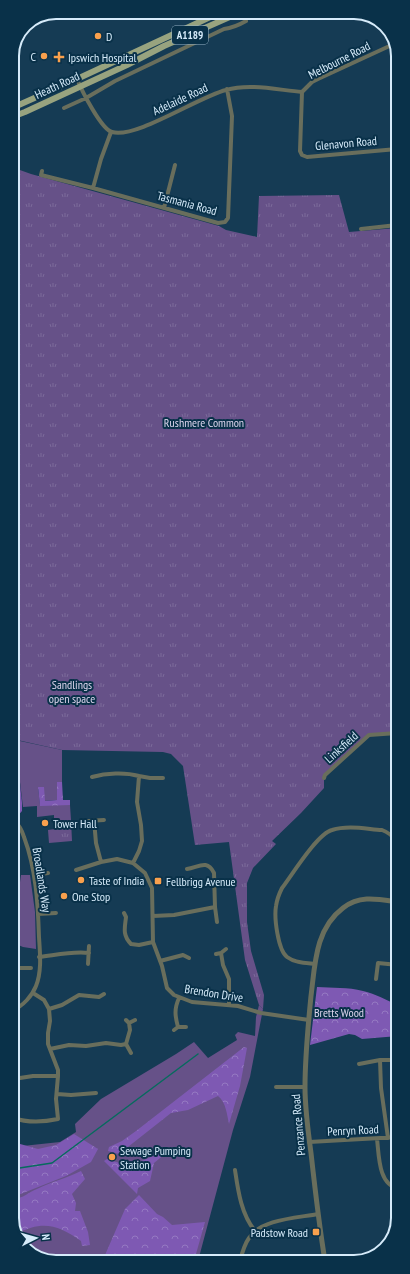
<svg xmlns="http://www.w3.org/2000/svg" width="410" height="1274" font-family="'PT Sans Narrow',sans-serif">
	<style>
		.green { fill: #665188 }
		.forest { fill: url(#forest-crowns) }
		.park { fill: url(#park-tufts) }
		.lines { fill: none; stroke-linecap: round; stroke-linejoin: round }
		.stream { stroke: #076b5e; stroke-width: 1.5 }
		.minor { stroke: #696e5c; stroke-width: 4 }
		.tertiary { stroke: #696e5c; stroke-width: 5 }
		.primary { stroke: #98a37f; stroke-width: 6 }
		.poi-dot { fill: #f9a04d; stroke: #093149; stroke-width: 1.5 }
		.labels { text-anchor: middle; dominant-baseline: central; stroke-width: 4; stroke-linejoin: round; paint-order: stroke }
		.shield { fill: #093149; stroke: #98b3c5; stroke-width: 1 }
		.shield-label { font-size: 11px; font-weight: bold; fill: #d6ebfa }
		.poi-label { font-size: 12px; fill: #d6ebfa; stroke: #093149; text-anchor: start }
		.street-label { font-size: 12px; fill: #d6ebfa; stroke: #093149 }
		.park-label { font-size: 12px; fill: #ded6ee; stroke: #093149 }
		.rim { fill: none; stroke: #d6ebfa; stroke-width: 2 }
	</style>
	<defs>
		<pattern id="forest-crowns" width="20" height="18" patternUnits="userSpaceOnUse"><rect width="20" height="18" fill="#7e59b3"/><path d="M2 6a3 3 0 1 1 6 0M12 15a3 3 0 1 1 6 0" fill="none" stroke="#9579c2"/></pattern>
		<pattern id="park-tufts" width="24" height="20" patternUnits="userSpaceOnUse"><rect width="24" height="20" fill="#665188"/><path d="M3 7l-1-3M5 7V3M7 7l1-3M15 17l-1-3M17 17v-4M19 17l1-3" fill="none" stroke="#7b6a9a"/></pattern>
	</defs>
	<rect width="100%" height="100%" fill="#153b54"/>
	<!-- green -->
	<path class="green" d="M20 741 62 750V782L57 783V800L44 801 38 787 40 805H70L71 820 54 821V815L37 817V806L23 807 17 757Z
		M21 875H30L35 912 36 949 23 947 16 944 17 940 13 938V913L16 911Z
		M259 1005 263 1009 250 1077 233 1130 198 1261 53 1262 27 1251 13 1229V1147L60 1142 76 1132 75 1124 101 1099 176 1054 194 1042 208 1058 237 1040 235 1035 238 1032 255 1036 256 1017Z"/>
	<!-- forest -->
	<path class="forest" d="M16 740 20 741 17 757 22 803V811L14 820 13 816 18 810 20 806 15 756Z
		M57 782H62L63 800H70V805L40 806 38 787H44L45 801 57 800Z
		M317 987C332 988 348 987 363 991 376 994 386 1000 398 1005V1036L362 1039 355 1035 349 1034 310 1045Z
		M244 1047 247 1048 240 1086 229 1124C227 1115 226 1102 218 1096L188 1110 171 1113 119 1154 108 1151 109 1147 122 1141 136 1131Z
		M74 1134 98 1149 91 1162 66 1176 13 1197V1142L38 1149 56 1145Z
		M161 1152H163L165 1154 154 1163 150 1181 138 1188 137 1194 104 1161 107 1159C128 1168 142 1162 161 1152Z
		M81 1171 85 1179 72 1194 76 1203 75 1211H80L88 1232 90 1245 82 1246 81 1241C58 1225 43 1220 16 1234L13 1229V1199C22 1199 29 1192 37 1189 51 1182 67 1178 81 1171Z
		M139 1195 157 1214 163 1217 172 1225 205 1222 194 1261 102 1262 125 1209Z"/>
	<!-- park -->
	<path class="park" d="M12 148 17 169 31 174 219 226 226 230 257 237 259 196 339 195 349 232 397 228V733L369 735 324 778V788L301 813 272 841 276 844 253 868 247 883V922L251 951 264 995 263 1009 259 1005 245 960 229 842 195 845 183 766 171 754 163 752 62 750 13 739Z
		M71 820 72 841 49 843 48 830 55 829 54 821Z"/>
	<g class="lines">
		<!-- stream -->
		<path class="stream" d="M13 1169 52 1163 198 1054"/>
		<!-- minor -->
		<path class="minor" d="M396 43 318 79 312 82 302 92 300 151 302 155 307 157 397 149
			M77 79C82 91 101 129 112 132 136 139 198 97 226 90 250 83 278 90 302 92
			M64 108 86 98 115 81 224 29C232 28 239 25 246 21L242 12
			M12 132 14 131
			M42 171 41 175 93 188 218 223 225 222 228 218 232 116 227 89
			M93 188 101 159 111 132
			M164 208 175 165
			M361 229 397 225
			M139 776 150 778H163
			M92 777C106 773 125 772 139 776L137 802 141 825 142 841 139 851 133 863
			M324 778 325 775 369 735 397 733
			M13 819C18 824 22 830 24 837 36 869 38 904 39 937 40 953 42 971 36 986 32 996 23 1006 13 1010
			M94 820 96 843 101 862
			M86 821 104 820
			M76 870 101 862 117 859 133 863 145 873 152 888 153 942 162 966 167 988 174 995 192 1002 238 1006 261 1013 309 1020
			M34 875 48 873
			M215 907 217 922
			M124 913 126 917C125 927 122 935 131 944L139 945 153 942
			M38 914 56 913
			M153 916 174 915 215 907 214 873C207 859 199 867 187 869
			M13 941H14
			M221 953 223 965 229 979V1005
			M216 954 221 953 226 949
			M39 957C56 955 72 951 89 953
			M160 961 183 955 189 958
			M88 964 89 946
			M315 964C306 963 295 963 287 957 278 950 274 918 276 906 277 899 279 894 282 888 292 875 317 834 332 830 348 825 366 829 382 830 398 836 396 846 398 861
			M13 966 19 968H31
			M376 979 378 963 398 965
			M99 997 104 994
			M49 1009 62 1005 79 995 99 997
			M126 1020 129 1023 135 1020
			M178 1027C175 1016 174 1009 179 998
			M174 1030 178 1027H186
			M126 1044 131 1053
			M50 1049 69 1045 86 1046 106 1043 121 1045 126 1044 130 1030 129 1023
			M359 1064 380 1060
			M13 1076 20 1078 33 1076H58
			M276 1087H305
			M57 1094 71 1095 96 1093
			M13 1118C28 1123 44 1122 58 1119L56 1099 58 1076V1070L48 1044V1033L50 1021 49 1009 44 1000 33 993
			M388 1138 381 1088 380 1060H398
			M377 1139C379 1154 378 1185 398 1188
			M309 1142 398 1137
			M235 1170C238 1190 241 1214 255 1231
			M240 1261C242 1253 244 1245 249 1238 261 1219 297 1218 318 1214"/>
		<!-- tertiary -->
		<path class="tertiary" d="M325 1261C319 1225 315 1189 311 1153 308 1131 305 1109 305 1087 305 1056 308 1026 311 996 315 965 315 929 343 908 360 895 377 899 398 902"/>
		<!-- primary -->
		<path class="primary" d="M12 108 77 79 221 12
			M12 117 25 112 127 65 164 46 241 12"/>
	</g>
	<!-- markers -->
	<g class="poi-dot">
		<circle cx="98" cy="36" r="4"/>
		<circle cx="44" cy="56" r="4"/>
		<path d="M57 51h4v4h4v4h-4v4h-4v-4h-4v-4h4z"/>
		<circle cx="45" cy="823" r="4"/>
		<circle cx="81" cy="880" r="4"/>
		<rect x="154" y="877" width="8" height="8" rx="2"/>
		<circle cx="64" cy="896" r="4"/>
		<circle cx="112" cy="1157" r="4"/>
		<rect x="312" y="1228" width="8" height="8" rx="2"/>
	</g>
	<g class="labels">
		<!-- shield labels -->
		<rect class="shield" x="172" y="26" width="36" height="18" rx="3"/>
		<g class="shield-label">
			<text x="190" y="35">A1189</text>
		</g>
		<!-- poi labels -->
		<g class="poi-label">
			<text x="106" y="36">D</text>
			<text x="36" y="56" text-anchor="end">C</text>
			<text x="68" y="57">Ipswich Hospital</text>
			<text x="53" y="823">Tower Hall</text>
			<text x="89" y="880">Taste of India</text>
			<text x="166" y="881">Fellbrigg Avenue</text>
			<text x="72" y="896">One Stop</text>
			<text x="120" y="1150">Sewage Pumping<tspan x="120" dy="14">Station</tspan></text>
			<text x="308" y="1232" text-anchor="end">Padstow Road</text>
		</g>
		<!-- street labels -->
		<g class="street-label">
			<text transform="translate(339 60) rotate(-27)">Melbourne Road</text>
			<text transform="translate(57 85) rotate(-25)">Heath Road</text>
			<text transform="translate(180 99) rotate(-25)">Adelaide Road</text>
			<text transform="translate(346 143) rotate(-5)">Glenavon Road</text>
			<text transform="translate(187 203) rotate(15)">Tasmania Road</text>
			<text transform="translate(341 747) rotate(-42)">Linksfield</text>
			<text transform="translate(42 880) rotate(81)">Broadlands Way</text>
			<text transform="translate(214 993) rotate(9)">Brendon Drive</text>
			<text transform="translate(298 1125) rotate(-95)">Penzance Road</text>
			<text transform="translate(353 1130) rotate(-3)">Penryn Road</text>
		</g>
		<!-- park labels -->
		<g class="park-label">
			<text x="204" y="422">Rushmere Common</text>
			<text x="72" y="684">Sandlings<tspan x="72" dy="14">open space</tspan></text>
			<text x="339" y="1012">Bretts Wood</text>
		</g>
	</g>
	<!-- crop -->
	<path d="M0 0H410V1274H0ZM56 19H354A37 37 0 0 1 391 56V1218A37 37 0 0 1 354 1255H56A37 37 0 0 1 19 1218V56A37 37 0 0 1 56 19Z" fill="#093149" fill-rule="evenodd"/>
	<path class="rim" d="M56 19H354A37 37 0 0 1 391 56V1218A37 37 0 0 1 354 1255H56A37 37 0 0 1 19 1218V56A37 37 0 0 1 56 19Z"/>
	<!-- north arrow -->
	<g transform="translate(36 1238) rotate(84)" stroke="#093149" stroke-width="3" paint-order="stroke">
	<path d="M0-3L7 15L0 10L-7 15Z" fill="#d6ebfa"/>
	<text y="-6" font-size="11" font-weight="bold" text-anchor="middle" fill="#d6ebfa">N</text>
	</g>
</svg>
